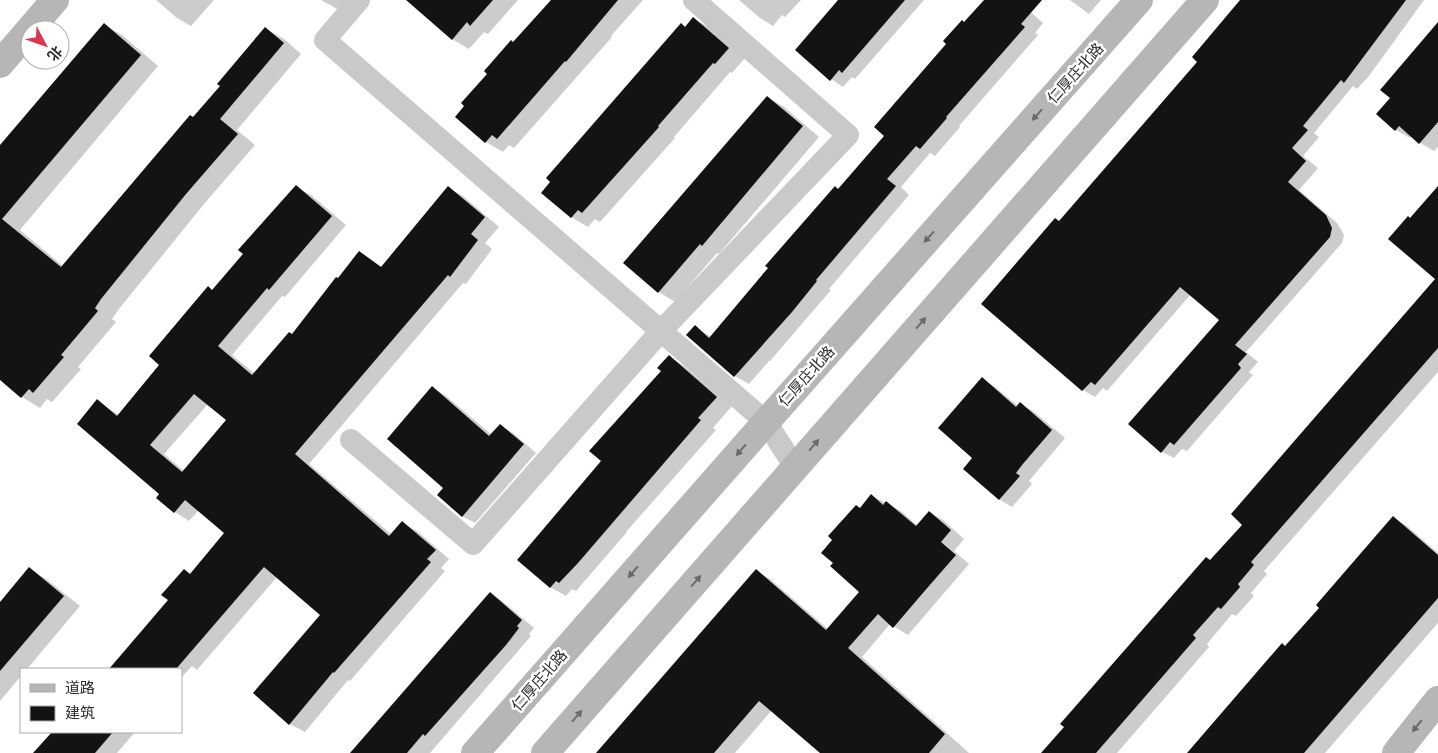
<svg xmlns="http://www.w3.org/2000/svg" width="1438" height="753" font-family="Montserrat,'Noto Sans SC',sans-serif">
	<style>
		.shadow { fill: #0003; fill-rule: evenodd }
		.building { fill: #131313; fill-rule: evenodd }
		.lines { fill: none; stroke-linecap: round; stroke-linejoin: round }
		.street { stroke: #c9c9c9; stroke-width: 22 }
		.secondary { stroke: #b6b6b6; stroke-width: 28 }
		.oneway { fill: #6a6a6a }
		.labels { text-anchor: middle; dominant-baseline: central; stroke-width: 5; stroke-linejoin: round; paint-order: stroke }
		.street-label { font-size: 15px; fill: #2c2c2c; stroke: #fff }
	</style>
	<rect width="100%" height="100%" fill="#fff"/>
	<!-- shadow -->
	<path class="shadow" d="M156 0H214L191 26 177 18Z
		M321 0H348L339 10Z
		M408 0H518L488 34 484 32 469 49 452 39Z
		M551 0H643L611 36 612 37 514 148 509 145 503 152 486 142 457 117Z
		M739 0H801L785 17 782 15 773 26 760 18Z
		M840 0H924L855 79 852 77 843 87 831 79Z
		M985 0H1017L1043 23 1035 33 1038 35 959 126 960 127 935 156 930 153 901 187 909 195 829 289 831 290 770 361H769L749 384 735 376 695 327 711 337 886 136 965 23Z
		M1070 0H1101L1089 14Z
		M1251 0H1424L1369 76 1357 89 1353 86 1314 133 1319 137 1303 156 1318 168 1299 190 1337 223 1344 235 1342 243 1246 352 1258 362 1249 372 1253 375 1187 451 1182 449 1174 458 1162 452 1220 320 1191 294 1107 391 1103 388 1095 397 1083 390 982 303 1060 222Z
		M694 19 711 28 745 58 732 73 730 72 674 137 675 138 600 222 595 219 588 227 571 217 686 28Z
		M1438 24V147L1434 151 1420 143 1412 136 1410 138 1396 130 1391 98Z
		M104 25 122 35 158 66 20 230 63 266 222 86 266 29 284 39 301 54 237 130 255 145 204 204 119 309 112 319 116 322 78 367 81 369 52 402 47 399 40 408 22 397 0 378V148Z
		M767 97 784 107 819 137 719 254 717 253 675 302 659 292Z
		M296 187 311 195 346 225 285 297 282 296 232 355 255 374 292 335 360 252 382 267 448 188 463 196 499 227 485 243 492 249 466 284 463 283 309 464 392 535 402 523 417 531 449 559 441 568 445 571 350 681 348 680 305 732 290 724 255 693 321 615 277 577 197 670 192 666 181 678V669H109L170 600 184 570 192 575 226 533 199 510 189 521 175 512 97 401 119 415 161 365 213 291ZM208 404 227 419 184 471 164 454Z
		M1438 188V372L1264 571 1267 574 1251 593 1254 596 1236 616 1232 614 1207 644 1209 647 1117 753H1043L1210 561 1244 525 1437 279 1411 219Z
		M669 357 684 366 732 406 713 428 716 430 626 532H627L576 591 572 589 566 596 550 587 602 461 663 371Z
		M982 379 995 387 1018 406 1020 404 1033 411 1065 438 1029 481 1032 484 1012 507 999 499 974 458Z
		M433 388 446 396 492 435 500 426 513 433 536 453 475 523 462 516Z
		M872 496 901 511 918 526 929 512 943 520 964 539 954 551 969 564 908 635 890 624 862 657 969 753H821L772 710 735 753H598L756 571 770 579 828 629 861 592 834 563 861 509Z
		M1393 518 1407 526 1438 553V623L1325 753H1189L1286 647 1320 608Z
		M30 569 46 579 80 606 27 669H21V676L0 701V603Z
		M490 593 502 601 534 628 529 634 531 636 430 753H351Z
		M54 732H135L117 753H35Z"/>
	<!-- building -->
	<path class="building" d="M406 0H493L470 26 467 22 452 40Z
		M551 0H618L566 62 565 61 497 139 492 135 485 143 455 117 464 106 461 103 487 74 484 71 511 40 513 42Z
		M838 0H905L842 73 839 70 830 81 795 50Z
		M984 0H1042L1021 24 1025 27 946 117 947 118 920 149 916 146 887 179 896 186 816 280 817 281 792 312 734 377 686 335 695 325 709 338 768 268 765 266 835 186 838 189 884 136 874 127 946 44 943 41 962 20 964 22Z
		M1240 0H1406L1344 83 1341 80 1303 126 1308 130 1292 148 1306 161 1288 182 1326 215 1332 228 1330 237 1235 345 1247 354 1238 364 1241 368 1174 445 1170 442 1161 453 1128 424 1219 320 1180 287 1095 385 1091 382 1082 391 981 304 1055 218 1059 221 1197 62 1192 57Z
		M693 17 729 48 715 64 713 63 658 126 659 127 582 213 578 210 571 218 541 193 550 182 546 178 681 23 685 27Z
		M1438 22V122L1419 144 1399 126 1395 131 1376 114 1390 98 1380 90Z
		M104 23 141 55 2 219 61 267 190 115 193 117 220 86 217 84 265 27 284 43 220 119 238 134 186 194 101 299 95 308 98 311 61 355 64 357 33 393 29 389 21 398 0 380V145Z
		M767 96 803 126 702 246 700 244 658 293 623 263Z
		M296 185 332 216 269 290 267 288 218 346 252 375 289 332 292 334 336 277 338 278 359 251 381 267 448 186 485 217 471 234 478 240 450 277 448 275 295 454 389 536 402 521 436 550 427 559 431 562 334 673 333 672 289 725 253 693 320 615 264 567 176 669H109L168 600 161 595 184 569 190 574 224 533 185 500 174 513 156 498 159 494 77 424 97 399 117 416 159 365 149 356 208 286 212 290 243 254 238 250ZM194 394 226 420 182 472 150 445Z
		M1438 186V348L1251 562 1254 565 1238 584 1240 587 1221 609 1218 607 1193 635 1196 638 1096 753H1041L1064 727 1060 724 1206 557 1210 560 1242 525 1231 514 1435 279 1388 239 1408 216 1410 218Z
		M669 355 717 397 698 418 701 420 578 563 559 583 556 581 550 588 517 560 601 461 589 451 661 371 657 368Z
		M982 377 1016 407 1020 402 1052 430 1022 465 1016 473 1020 476 999 500 963 469 972 458 938 428Z
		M432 386 489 436 500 424 524 444 462 517 437 495 443 488 387 439Z
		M871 494 883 505 886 501 916 526 929 511 951 530 941 542 956 555 922 594 893 628 878 614 848 648 945 734 929 753H820L759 701 714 753H596L756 569 826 630 859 592 830 566 833 563 821 553 832 540 828 536 856 505 860 508Z
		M1393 516 1438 555V598L1304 753H1187L1282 643 1285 646 1319 608 1316 605Z
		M29 567 64 596 0 671V602Z
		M490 592 522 620 517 626 519 628 506 645 425 736 423 734 407 753H350Z
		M52 732H113L95 753H33Z"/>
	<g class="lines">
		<!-- street -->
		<path class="street" d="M359 0 325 40 766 422 795 467
			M351 440 473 544 661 331 848 135 694 0"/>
		<!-- secondary -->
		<path class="secondary" d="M0 64 55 0
			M475 753 766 422 1139 0
			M545 753 1205 0
			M1396 753 1438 700"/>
	</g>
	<!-- one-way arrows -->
	<defs><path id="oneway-solid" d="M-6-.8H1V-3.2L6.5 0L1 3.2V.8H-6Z" transform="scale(1.25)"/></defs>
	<g class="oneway">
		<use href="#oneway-solid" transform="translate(1037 115) rotate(132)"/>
		<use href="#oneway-solid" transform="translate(929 237) rotate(132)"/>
		<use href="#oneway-solid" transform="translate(921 323) rotate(-49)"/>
		<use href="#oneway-solid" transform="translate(814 445) rotate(-49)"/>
		<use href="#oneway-solid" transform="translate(741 450) rotate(131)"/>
		<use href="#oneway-solid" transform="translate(633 572) rotate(131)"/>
		<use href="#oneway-solid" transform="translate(696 581) rotate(-49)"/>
		<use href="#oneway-solid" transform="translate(577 716) rotate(-49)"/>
		<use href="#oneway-solid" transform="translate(1417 726) rotate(128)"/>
	</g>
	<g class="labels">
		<!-- street labels -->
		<g class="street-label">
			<text transform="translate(1075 73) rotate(-48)">仁厚庄北路</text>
			<text transform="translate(806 376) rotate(-48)">仁厚庄北路</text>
			<text transform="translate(539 680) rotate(-49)">仁厚庄北路</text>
		</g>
	</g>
	<!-- legend -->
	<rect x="20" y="668" width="162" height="65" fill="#ffffff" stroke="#ababab"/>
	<rect x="30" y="684" width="25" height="8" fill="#b6b6b6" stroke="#ababab"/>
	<text x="65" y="693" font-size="15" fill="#2c2c2c">道路</text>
	<rect x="30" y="706" width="25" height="15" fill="#131313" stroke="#ababab"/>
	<text x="65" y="718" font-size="15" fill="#2c2c2c">建筑</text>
	<!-- north arrow -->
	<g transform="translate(45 45) rotate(131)"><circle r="24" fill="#ffffff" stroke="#ababab"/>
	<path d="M0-4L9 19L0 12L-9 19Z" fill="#db374b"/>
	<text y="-8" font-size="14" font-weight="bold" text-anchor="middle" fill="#2c2c2c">北</text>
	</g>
</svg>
